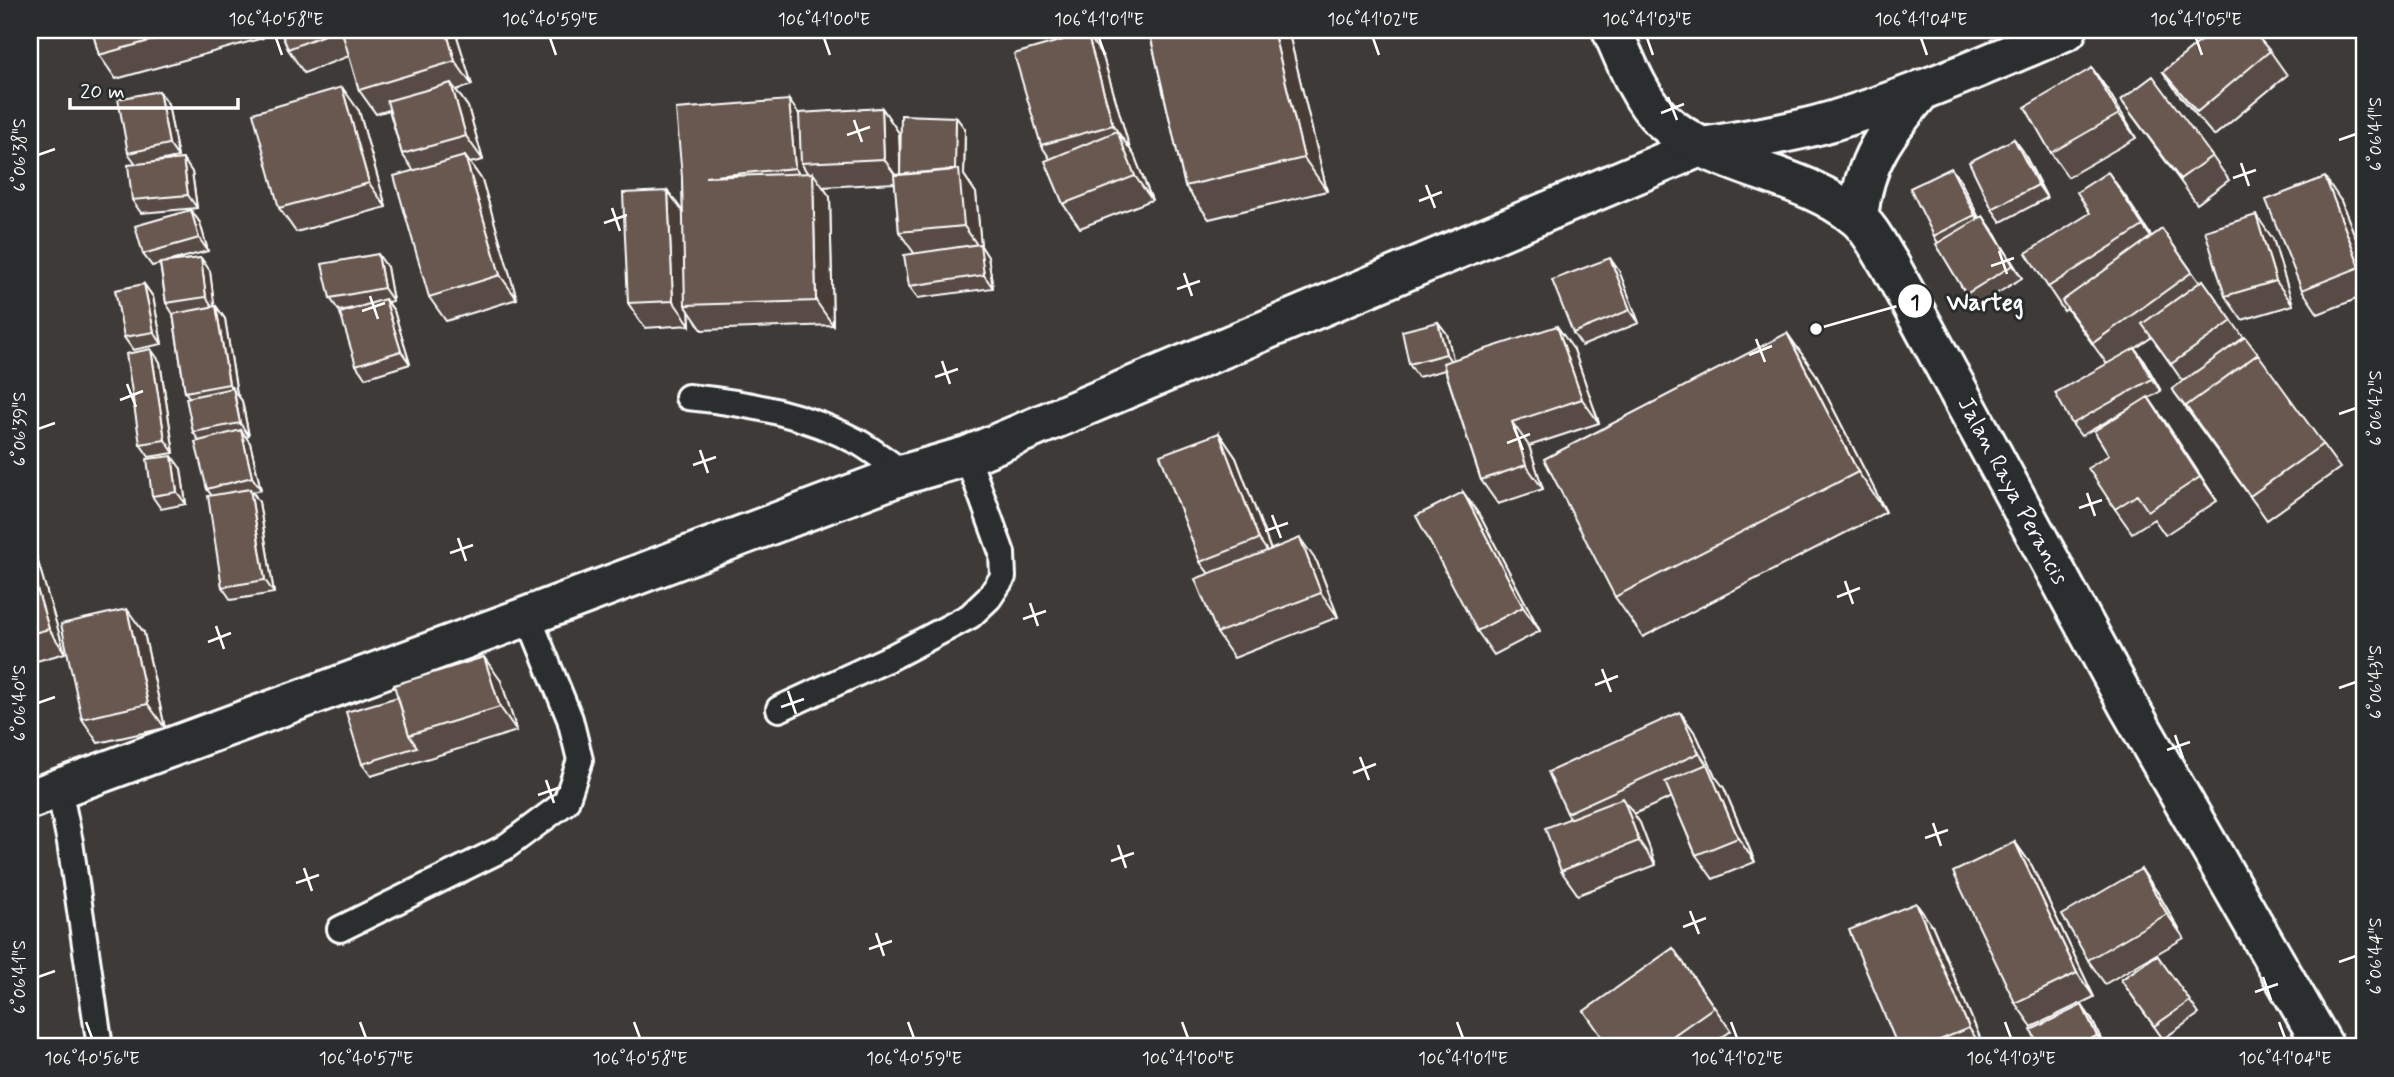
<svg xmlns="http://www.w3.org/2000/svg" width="2394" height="1077" font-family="Mynerve,sans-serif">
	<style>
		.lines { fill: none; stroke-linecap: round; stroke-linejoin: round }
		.lane-casing { stroke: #fff; stroke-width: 30 }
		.street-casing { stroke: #fff; stroke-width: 44 }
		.secondary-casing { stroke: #fff; stroke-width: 44 }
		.lane { stroke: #2a2d2e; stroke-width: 24 }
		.street { stroke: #2a2d2e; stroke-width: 38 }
		.secondary { stroke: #2a2d2e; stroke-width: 38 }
		.wall { fill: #594c44; stroke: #fff; stroke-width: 2 }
		.shaded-wall { fill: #493e37; stroke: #fff; stroke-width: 2 }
		.building { fill: #68584f; stroke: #fff; stroke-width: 2 }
		.ticks { fill: none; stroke: #fff; stroke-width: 2.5 }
		.labels { text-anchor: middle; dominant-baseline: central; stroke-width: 6; stroke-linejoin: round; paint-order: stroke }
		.street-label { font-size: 23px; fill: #fff; stroke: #2a2d2e }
		.leader { fill: none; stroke: #fff; stroke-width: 2.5 }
		.callout-dot { fill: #fff; stroke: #2a2d2e; stroke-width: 2.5 }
		.mark-label { font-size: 21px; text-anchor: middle; font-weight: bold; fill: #111 }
		.callout-label { font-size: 24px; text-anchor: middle; font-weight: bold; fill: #fff; stroke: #2a2d2e; stroke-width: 6; stroke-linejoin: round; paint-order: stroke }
		.neatline { fill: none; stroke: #fff; stroke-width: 2.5 }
		.ticks-label { font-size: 18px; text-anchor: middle; fill: #fff }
	</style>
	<rect width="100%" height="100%" fill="#3d3a38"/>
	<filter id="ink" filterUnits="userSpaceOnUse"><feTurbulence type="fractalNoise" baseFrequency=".0143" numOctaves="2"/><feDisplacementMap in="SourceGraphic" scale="14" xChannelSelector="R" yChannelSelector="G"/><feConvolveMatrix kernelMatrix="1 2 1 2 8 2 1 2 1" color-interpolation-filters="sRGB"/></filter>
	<g filter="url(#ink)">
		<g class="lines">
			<defs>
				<path id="lane" d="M688 397C748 403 806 414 860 443 875 452 890 464 905 474
					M779 709 890 658 970 616 989 598 1003 577 1002 553 967 456
					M59 789 70 842 100 1047
					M340 929 504 848 566 802 580 760 570 719 528 616"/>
				<path id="street" d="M30 799 528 616 905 474 967 456 1700 147"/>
				<path id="secondary" d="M1612 30C1624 57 1639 98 1661 119 1715 170 1799 170 1856 217 1870 228 1880 250 1890 265L2128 705 2324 1047
					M1702 147C1751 139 1801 132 1848 116 1923 92 1996 61 2067 30
					M1858 218C1864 159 1886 133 1923 89"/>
			</defs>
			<!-- lane casing -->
			<use href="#lane" class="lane-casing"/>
			<!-- street casing -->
			<use href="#street" class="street-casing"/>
			<!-- secondary casing -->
			<use href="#secondary" class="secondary-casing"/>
			<!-- lane -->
			<use href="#lane" class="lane"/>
			<!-- street -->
			<use href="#street" class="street"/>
			<!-- secondary -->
			<use href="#secondary" class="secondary"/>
		</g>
		<!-- wall -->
		<path class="wall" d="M92 30H261L263 38 116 79 99 55Z
			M280 30H455L472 85 456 90 468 107 483 160 470 163 482 180 517 299 446 321 429 297 414 171 402 154 389 110 376 114 359 90 349 56 304 73 288 49Z
			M1149 30H1288L1327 191 1209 219 1185 186Z
			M2270 51 2287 75 2214 136 2180 96 2163 72Z
			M1103 57 1130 149 1134 155 1152 200 1080 228 1063 204 1050 159 1041 145Z
			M2092 68 2109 92 2136 138 2068 177 2051 153Z
			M2121 100 2212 156 2229 180 2197 204Z
			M168 104 178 157 150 163 183 159 192 172 197 208 141 213 132 200 136 164 128 153Z
			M882 108 899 133 900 155 956 117 965 129 964 175 976 193 981 246 988 257 993 288 918 298 909 286 914 253 899 232 895 183 823 187 830 197 833 325 702 330 689 311 690 325 645 328 628 303 668 191 683 212 682 177 799 114Z
			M359 111 386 207 296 232 279 208Z
			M2014 139 2023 151 2047 198 2001 222 1992 209Z
			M1960 180 1979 218 1983 216 2022 278 1975 307 1966 294 1934 236Z
			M2125 196 2152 237 2162 229 2200 283 2203 280 2244 338 2340 468 2267 520 2172 389 2183 382 2152 337 2135 349 2144 361 2161 391 2149 398 2217 501 2165 535 2154 519 2132 533 2115 509 2109 455 2127 410 2081 436 2072 424 2107 364 2067 309 2064 311 2048 287Z
			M2341 201 2364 259V296L2318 314 2302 290Z
			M191 210 200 223 208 251 166 262 201 258 210 271 214 306H216L225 319 237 394 242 401 249 436 245 437 250 443 261 490 253 492 259 502 274 593 231 600 222 587 212 496 207 489 199 441 193 432 189 397 185 392 173 314 166 303 160 264 152 266 143 254Z
			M2273 239 2293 305 2242 320 2225 296Z
			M387 267 393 301 388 302 394 311 410 364 365 378 356 365 358 307 339 311 330 298Z
			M1619 271 1639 323 1582 346 1573 333Z
			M144 284 153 297 162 344 133 350 124 337Z
			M1438 322 1447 334 1453 360 1574 350 1599 423 1529 446 1543 489 1498 504 1481 480 1445 370 1418 377 1409 364Z
			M1787 333 1815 373 1886 512 1643 637 1615 597Z
			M160 362 174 453 149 457 140 444Z
			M1219 433 1236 458 1271 550 1317 562 1338 617 1234 658 1217 633 1209 574 1200 562Z
			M181 469 186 504 161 509 152 496Z
			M1463 492 1480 516 1540 631 1494 655 1477 631Z
			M30 535 65 653 30 663Z
			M144 633 165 728 98 743 82 719Z
			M501 681 517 731 371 776 362 764Z
			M1680 712 1697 736 1715 776 1724 788 1755 862 1713 879 1696 855 1672 797 1634 814 1640 823 1656 865 1578 895 1561 871 1570 818 1567 813Z
			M2015 842 2032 866 2094 997 2032 1027 2015 1003Z
			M2141 869 2158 893 2184 938 2105 984 2088 960Z
			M1933 927 1984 1047H1898Z
			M1673 948 1731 1031 1708 1047H1609Z
			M2157 955 2199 1014 2163 1039 2121 980Z
			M2091 1018 2105 1047H2039Z"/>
		<!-- shaded-wall -->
		<path class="shaded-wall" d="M446 30H455L472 85 455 61Z
			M1273 30H1288L1327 191 1304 158Z
			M1087 33 1103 57 1130 149 1113 125Z
			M2092 68 2109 92 2136 138 2119 114Z
			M451 83 468 107 483 160 466 136Z
			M342 87 359 111 386 207 369 183Z
			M159 91 168 104 178 157 169 144Z
			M789 100 806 124 801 163 810 177 812 192 795 168Z
			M882 108 899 133 901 183 884 159Z
			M956 117 965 129 964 175 976 193 981 246 988 257 993 288 984 275 980 249 964 226 954 180Z
			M1117 131 1134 155 1152 200 1135 176Z
			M2014 139 2023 151 2047 198 2038 185Z
			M465 156 482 180 517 299 500 275Z
			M183 159 192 172 197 208 188 195Z
			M1951 168 1960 180 1984 228 1975 215Z
			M2108 172 2125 196 2160 250 2143 226Z
			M813 173 830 197 833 325 816 301Z
			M2325 177 2341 201 2364 259V273L2360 267Z
			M668 191 685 215V305L689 311 690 325 673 301Z
			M191 210 200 223 208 251 199 238Z
			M2256 215 2273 239 2293 305 2276 281Z
			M1983 216 1992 229 2022 278 2013 265Z
			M378 254 387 267 393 301 384 288Z
			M201 258 210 271 215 310 206 297Z
			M1610 258 1619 271 1639 323 1630 310Z
			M144 284 153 297 162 344 154 332Z
			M385 299 394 311 410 364 401 351Z
			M216 306 225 319 237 394 242 401 249 436 240 423 234 391 229 384Z
			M1438 322 1447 334 1455 367 1446 354Z
			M1557 326 1574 350 1599 423 1582 399Z
			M1787 333 1815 373 1886 512 1858 472Z
			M2135 348 2144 361 2161 391 2152 379Z
			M151 349 160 362 174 453 165 440Z
			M2148 397 2165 421 2217 501 2200 477Z
			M1512 422 1529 446 1543 489 1526 465Z
			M241 430 250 443 261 490 252 477Z
			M1219 433 1236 458 1276 564 1259 539Z
			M172 456 181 469 186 504 177 492Z
			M250 489 259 502 274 593 265 580Z
			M1463 492 1480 516 1540 631 1523 607Z
			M30 535 65 653 49 629 30 566Z
			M1300 538 1317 562 1338 617 1321 593Z
			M127 609 144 633 165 728 148 704Z
			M484 657 501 681 517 731 500 707Z
			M1680 712 1697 736 1715 776 1724 788 1755 862 1738 838 1707 765 1699 753Z
			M1623 798 1640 823 1656 865 1639 841Z
			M2015 842 2032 866 2094 997 2077 973Z
			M2141 869 2158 893 2184 938 2167 914Z
			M1916 903 1933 927 1984 1047H1982L1969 1028Z
			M2082 1005 2091 1018 2105 1047 2097 1036Z"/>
		<!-- building -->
		<path class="building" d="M92 30H189L99 55Z
			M280 30H337L288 49Z
			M349 30H446L455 61 359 90 342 32Z
			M1149 30H1273L1304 158 1185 186Z
			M2214 30H2252L2270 51 2197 112 2163 72Z
			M1087 33 1113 125 1041 145 1014 54Z
			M2092 68 2119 114 2051 153 2025 107Z
			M2153 76 2212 156 2180 179 2121 100Z
			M451 83 466 136 402 154 387 101Z
			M342 87 369 183 279 208 253 113Z
			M159 91 169 144 128 153 118 99Z
			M789 100 795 168 705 177 813 173 816 301 685 305 682 177 676 109Z
			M882 108 884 159 801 163 799 113Z
			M901 115 956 117 955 170 900 175Z
			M1117 131 1135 176 1063 204 1045 161Z
			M2014 139 2038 185 1992 209 1969 162Z
			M465 156 500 275 429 297 394 176Z
			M183 159 188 195 132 200 128 165Z
			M1951 168 1975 215 1934 236 1910 188Z
			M959 169 964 226 899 232 894 175Z
			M2108 172 2143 226 2048 287 2026 253 2090 213 2077 192Z
			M2325 177 2360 267 2302 290 2266 200Z
			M668 191 673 301 628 303 623 193Z
			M191 210 199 238 143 254 135 226Z
			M2256 215 2276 281 2225 296 2205 231Z
			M1983 216 2013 265 1966 294 1936 244Z
			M2162 229 2192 272 2093 343 2062 301Z
			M980 244 984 275 909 286 904 255Z
			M378 254 384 288 330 298 322 264Z
			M201 258 206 297 166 303 160 263Z
			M1610 258 1630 310 1573 333 1552 280Z
			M2203 280 2232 321 2171 364 2142 324Z
			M144 284 154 332 124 337 115 290Z
			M385 299 401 351 356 365 340 313Z
			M216 306 229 384 185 392 173 314Z
			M1438 322 1446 354 1409 364 1402 331Z
			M1557 326 1582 399 1512 422 1526 465 1481 480 1443 363Z
			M1787 333 1858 472 1615 597 1544 459Z
			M2245 337 2258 354 2186 406 2193 417 2172 389Z
			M2135 348 2152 379 2072 424 2055 393Z
			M151 349 165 440 140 444 126 354Z
			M2258 354 2323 444 2250 496 2186 406Z
			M233 388 240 423 193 432 186 398Z
			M2148 397 2200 477 2148 511 2137 495 2115 509 2088 468 2109 455 2094 431Z
			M241 430 252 477 207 489 195 442Z
			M1219 433 1259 539 1200 562 1160 455Z
			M172 456 177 492 152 496 147 459Z
			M250 489 265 580 222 587 208 496Z
			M1463 492 1523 607 1477 631 1416 516Z
			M1300 538 1321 593 1217 633 1195 579Z
			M30 566 49 629 30 634Z
			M127 609 148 704 82 719 61 624Z
			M484 657 500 707 409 735 394 685Z
			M398 697 409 735 417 747 362 764 346 712Z
			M1680 712 1699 753 1567 813 1548 772Z
			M1707 764 1738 838 1696 855 1665 782Z
			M1623 798 1639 841 1561 871 1545 828Z
			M2015 842 2077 973 2015 1003 1953 872Z
			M2141 869 2167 914 2088 960 2062 915Z
			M1916 903 1969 1028 1923 1047H1898L1849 930Z
			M1673 948 1714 1007 1657 1047H1609L1584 1011Z
			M2157 955 2190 1001 2154 1026 2121 980Z
			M2082 1005 2097 1036 2073 1047H2039L2031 1030Z"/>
	</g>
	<!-- ticks -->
	<path class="ticks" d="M276 38 282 55M550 38 556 55M824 38 830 55M1099 38 1105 55M1373 38 1379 55M1647 38 1653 55M1921 38 1927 55M2196 38 2202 55M1668 97 1677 120M1661 113 1684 104M854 120 862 142M847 135 870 127M2339 140 2356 134M38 155 55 149M2241 163 2249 186M2233 178 2256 170M1426 185 1435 208M1419 201 1442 192M612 208 620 231M604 223 627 215M1999 251 2007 274M1991 266 2014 258M1184 273 1192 296M1177 289 1200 281M370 296 378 319M362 311 385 303M1756 339 1765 362M1749 355 1772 346M942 361 950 384M935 377 958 369M127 384 136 407M120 400 143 391M2339 414 2356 408M1514 427 1523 450M38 429 55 423M1507 443 1530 434M700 450 708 473M693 465 716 457M2087 493 2095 516M2079 508 2102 500M1272 515 1281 538M1265 531 1288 523M458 538 466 561M450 553 473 545M1845 581 1853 604M1837 597 1860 588M1030 603 1038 626M1023 619 1046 611M216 626 224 649M208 642 231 633M1602 669 1611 692M1595 685 1618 676M2339 688 2356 682M788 691 796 714M38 703 55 697M781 707 804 699M2175 735 2183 758M2167 750 2190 742M1360 757 1369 780M1353 773 1376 764M546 780 554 803M538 795 561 787M1933 823 1941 846M1925 838 1948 830M1118 845 1126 868M1111 861 1134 853M304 868 312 891M296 883 319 875M1690 911 1699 934M1683 927 1706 918M876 933 884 956M869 949 892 941M2339 962 2356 956M38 977 55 971M2263 977 2271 1000M2255 992 2278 984M86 1022 92 1038M360 1022 366 1038M634 1022 640 1038M908 1022 914 1038M1182 1022 1188 1038M1457 1022 1463 1038M1731 1022 1737 1038M2005 1022 2011 1038M2279 1022 2285 1038"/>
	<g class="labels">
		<!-- street labels -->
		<g class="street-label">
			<text transform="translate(2012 491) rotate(62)">Jalan Raya Perancis</text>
		</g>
	</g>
	<!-- callouts -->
	<path class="leader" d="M1816 329L1915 301"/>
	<g class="callout-dot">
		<circle cx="1816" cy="329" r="7"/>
		<circle cx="1915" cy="301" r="18"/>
	</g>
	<g class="mark-label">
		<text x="1915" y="309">1</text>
	</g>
	<g class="callout-label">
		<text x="1985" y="310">Warteg</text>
	</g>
	<!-- margin -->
	<rect width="2394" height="1077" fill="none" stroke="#2a2d2e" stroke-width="77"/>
	<!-- scale -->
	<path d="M70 98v10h168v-10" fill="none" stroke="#ffffff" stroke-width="3.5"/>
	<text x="80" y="98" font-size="21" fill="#ffffff" stroke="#2a2d2e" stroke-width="5" paint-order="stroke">20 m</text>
	<rect x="38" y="38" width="2318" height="1000" class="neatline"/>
	<g class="ticks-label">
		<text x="276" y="25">106°40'58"E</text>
		<text x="550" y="25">106°40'59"E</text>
		<text x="824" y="25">106°41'00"E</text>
		<text x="1099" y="25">106°41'01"E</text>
		<text x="1373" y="25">106°41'02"E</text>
		<text x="1647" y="25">106°41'03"E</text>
		<text x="1921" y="25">106°41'04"E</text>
		<text x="2196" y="25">106°41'05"E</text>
		<text transform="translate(2375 134) rotate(-90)" y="6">6°06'41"S</text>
		<text transform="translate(19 155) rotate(-90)" y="6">6°06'38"S</text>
		<text transform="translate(2375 408) rotate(-90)" y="6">6°06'42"S</text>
		<text transform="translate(19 429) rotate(-90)" y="6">6°06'39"S</text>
		<text transform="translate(2375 682) rotate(-90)" y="6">6°06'43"S</text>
		<text transform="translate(19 703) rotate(-90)" y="6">6°06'40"S</text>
		<text transform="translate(2375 956) rotate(-90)" y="6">6°06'44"S</text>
		<text transform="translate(19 977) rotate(-90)" y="6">6°06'41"S</text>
		<text x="92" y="1064">106°40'56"E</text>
		<text x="366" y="1064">106°40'57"E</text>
		<text x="640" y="1064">106°40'58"E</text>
		<text x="914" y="1064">106°40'59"E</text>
		<text x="1188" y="1064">106°41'00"E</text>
		<text x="1463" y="1064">106°41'01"E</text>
		<text x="1737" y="1064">106°41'02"E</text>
		<text x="2011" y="1064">106°41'03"E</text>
		<text x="2285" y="1064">106°41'04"E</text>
	</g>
</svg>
